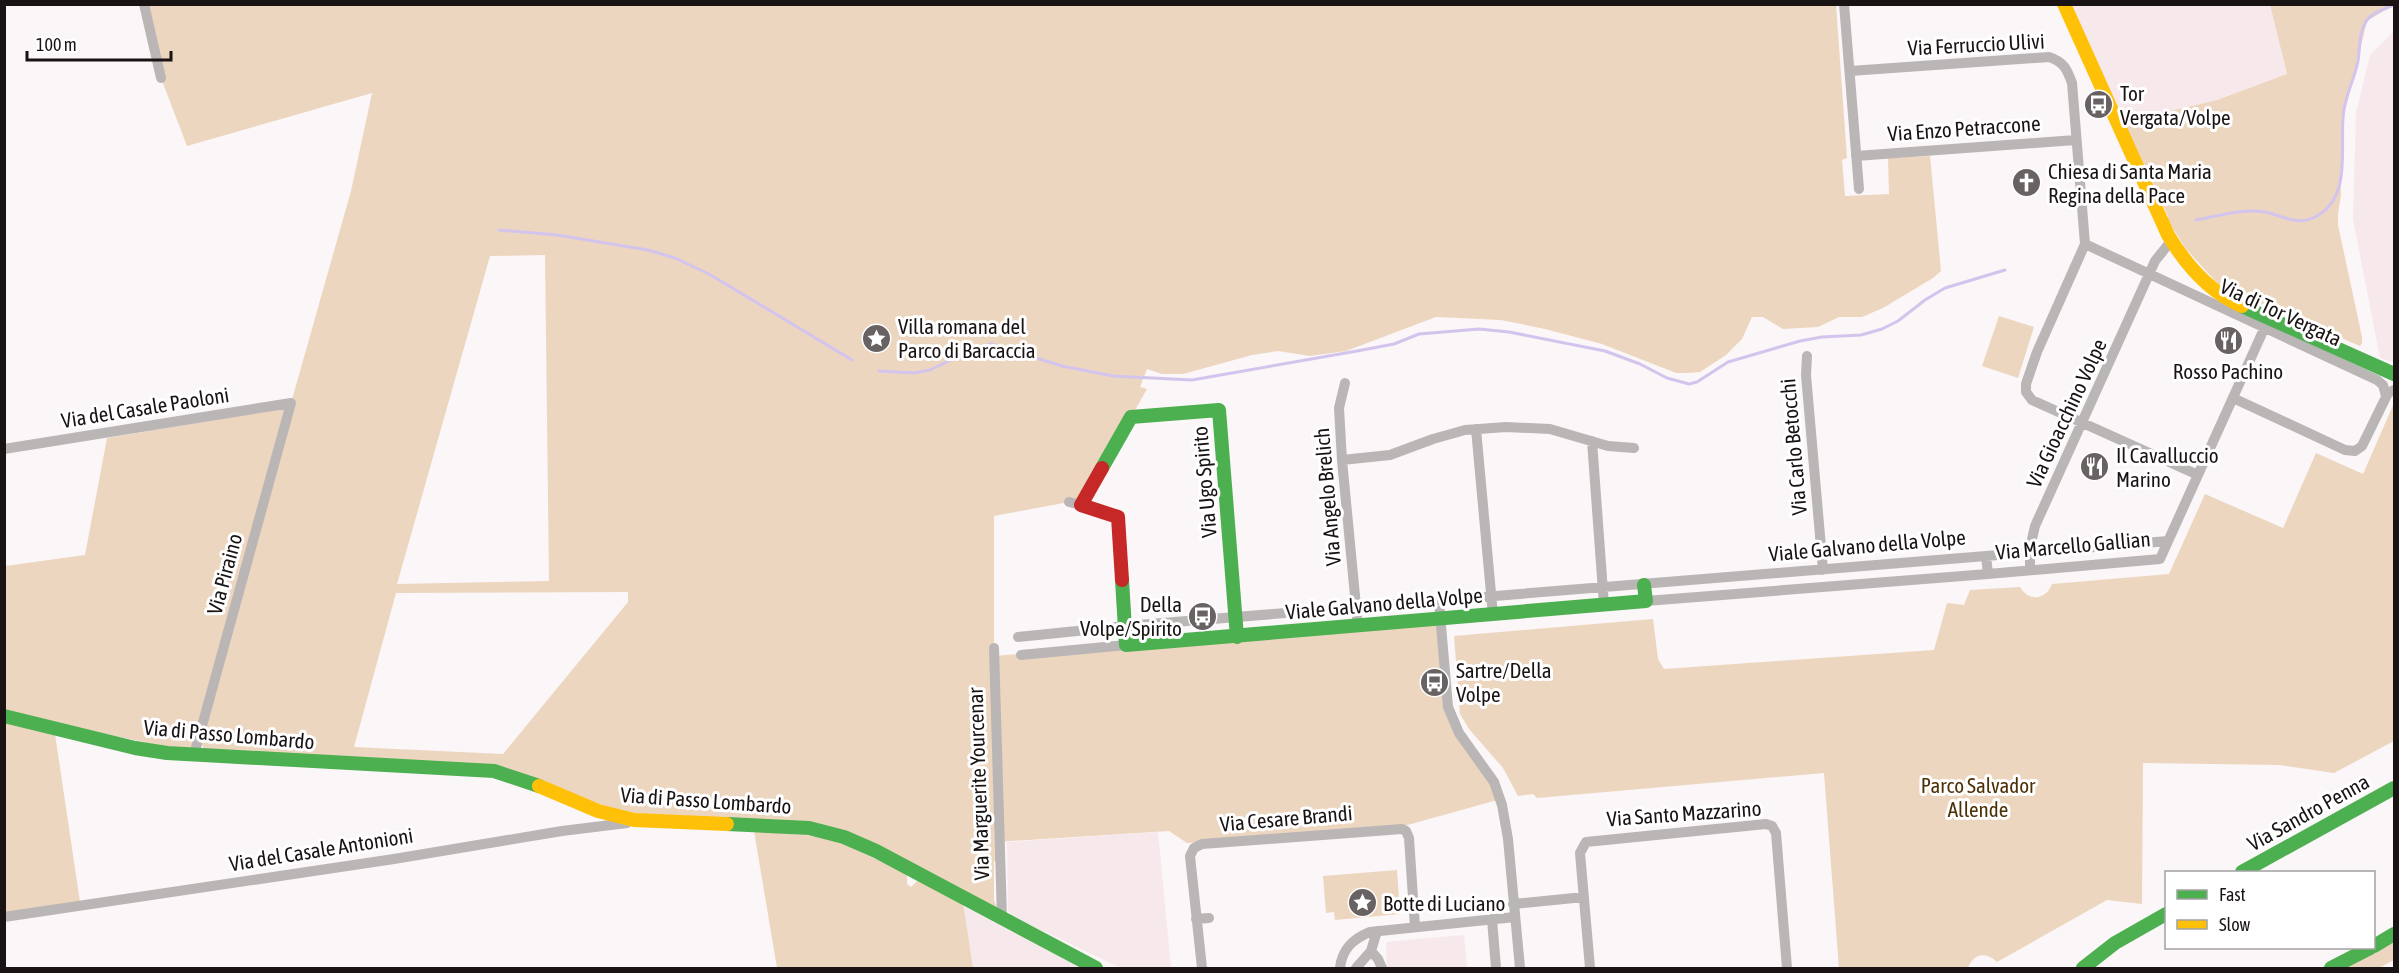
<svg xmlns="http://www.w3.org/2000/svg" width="2399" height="973" font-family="'Asap Condensed',sans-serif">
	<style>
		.built { fill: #f6e8eb }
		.green { fill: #edd6bf; fill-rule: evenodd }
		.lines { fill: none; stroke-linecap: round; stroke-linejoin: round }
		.stream { stroke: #d3c4ee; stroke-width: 3 }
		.street { stroke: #bab6b6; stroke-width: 10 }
		.fast { stroke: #4caf50; stroke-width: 14 }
		.slow { stroke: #ffc107; stroke-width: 14 }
		.jam { stroke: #c62828; stroke-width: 14 }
		.labels { text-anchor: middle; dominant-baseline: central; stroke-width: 6; stroke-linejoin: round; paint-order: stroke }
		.street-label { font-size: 21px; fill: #1a1314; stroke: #fff }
		.poi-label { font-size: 21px; fill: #1a1314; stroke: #fff; text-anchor: start }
		.park-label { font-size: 21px; fill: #4d2f05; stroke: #fff }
	</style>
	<rect width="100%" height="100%" fill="#fbf6f7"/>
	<!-- built -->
	<path class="built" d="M2072 5H2270L2287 74 2217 100 2124 122Z
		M2394 31V362L2380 358 2353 219 2356 113 2370 55Z
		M1158 832 1171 968H1121L1012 916 1008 910 1007 842Z
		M963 906 1081 968H973Z
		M1464 935 1467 968H1387L1386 942Z"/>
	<!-- green -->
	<path class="green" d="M144 5H1836L1847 158 1842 160 1845 196 1889 194 1888 158 1930 156 1941 271 1933 278 1883 308 1862 317H1839L1818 327 1783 329 1763 317H1752L1742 339 1726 355 1700 372 1688 373H1676L1602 344 1545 329 1501 320 1436 317 1346 351 1310 356 1278 351 1252 355 1183 374H1162L1147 369 1140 387 1147 389 1081 505 1069 502 994 516V656L1440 620 1448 707 1501 799 1404 826 1187 843 1169 831 996 842 998 861H994V900L997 908 854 835 628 815 524 775 204 749 202 744 291 403 351 191 372 93 187 146 161 78ZM545 255 549 581 397 584 490 256ZM628 592V602L503 754 354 747 396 593Z
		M2270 5H2394L2367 21 2342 123 2344 155 2340 177 2341 195 2338 214V225L2362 337V343L2360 346 2250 299 2217 283 2186 249 2167 219 2168 216 2124 122 2217 100 2287 74Z
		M1999 316 2034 327 2018 378 1982 366Z
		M2394 403V741L2334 773 2279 765 2143 763 2142 904 2107 900 1997 962C1986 951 1973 954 1968 968H1839L1824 773 1537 798 1533 794 1518 796 1503 768 1469 729 1460 714 1454 636 1653 619 1658 659 1664 669 1934 650 1947 603 1964 605 1970 590 2020 587C2029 602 2046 600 2052 584L2169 574 2205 494 2283 528 2316 453 2363 474Z
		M282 409 284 410 191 752 5 713V566L85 555 107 438Z
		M4 722 55 734 80 902 5 913Z
		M754 831 829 837 907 874V884L911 887 919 879 963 903 973 968H777Z
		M1397 870 1400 914 1335 920 1334 912 1326 913 1323 876Z
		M2394 941V960L2379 968H2345Z"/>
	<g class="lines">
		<!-- stream -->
		<path class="stream" d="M2196 220C2217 216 2244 208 2265 212 2282 215 2295 226 2313 218 2355 199 2338 143 2344 109 2347 92 2355 77 2358 61 2360 48 2359 31 2367 20 2373 12 2385 9 2394 5
			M499 230 557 235 648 250 675 258 709 274 852 360
			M879 371 914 373 930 370 974 349 991 344 1062 366 1113 376 1192 380 1357 351 1394 344 1419 334 1479 329 1509 332 1605 351 1640 364 1667 378 1689 384 1697 382 1728 362 1800 341 1822 337 1861 335 1882 329 1898 321 1925 300 1945 288 2005 270"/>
		<!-- street -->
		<path class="street" d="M144 4 161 78
			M1844 4 1859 189
			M1850 71 2049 57C2064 62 2067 69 2072 83L2085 244 2037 352 2026 384V392L2032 400 2198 475
			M1856 156 2075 140
			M2085 244 2377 380 2383 385 2386 396
			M1807 356 1806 375 1823 570
			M1345 383 1339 408 1342 460 1358 627
			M2233 398 2345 450 2355 451 2362 446 2388 393 2394 390
			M1476 429 1493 615
			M1592 441 1604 605
			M4 449 291 403 194 755
			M1342 460 1390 455 1433 439 1465 430 1506 427 1550 429 1608 446 1634 448
			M1069 502 1081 505
			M2168 541 1986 556 1988 574 2160 559 2264 329
			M2030 570V548L2035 526 2155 261 2171 241
			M1646 601 1988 574
			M1439 602 1448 707 1459 733 1494 782 1502 805 1508 839 1520 968
			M1018 637 1126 626 1986 556
			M994 648 1002 918
			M1021 655 1126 645
			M1513 904 1584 897
			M4 917 394 859 562 831 627 823
			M1196 919 1209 918
			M1492 919 1496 968
			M1371 951 1378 959 1382 968
			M1202 968 1190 856 1194 848 1202 844 1402 829 1406 831 1409 838 1415 927
			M1340 968C1342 950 1352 939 1370 932L1515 917
			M1356 968 1371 951 1377 931
			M1590 968 1580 853 1586 842 1766 824 1772 826 1776 833 1787 968"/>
		<!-- fast -->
		<path class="fast" d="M2242 306 2394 374
			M1102 468 1131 417 1219 410 1237 637
			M1122 580 1126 645 1646 601 1644 585
			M4 716 135 748 167 753 494 771 539 786
			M727 824 809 828 844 837 876 851 1096 968
			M2242 872 2394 788
			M2374 946 2394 934
			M2083 968 2115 943 2166 914
			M2331 968 2370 948"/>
		<!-- slow -->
		<path class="slow" d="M2064 4 2168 235C2186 265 2209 292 2242 306
			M539 786 598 811 634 820 727 824"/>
		<!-- jam -->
		<path class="jam" d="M1102 468 1081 505 1118 517 1122 580"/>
	</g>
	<!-- icons -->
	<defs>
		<symbol id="bus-disc" viewBox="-11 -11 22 22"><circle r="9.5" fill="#696263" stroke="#fff"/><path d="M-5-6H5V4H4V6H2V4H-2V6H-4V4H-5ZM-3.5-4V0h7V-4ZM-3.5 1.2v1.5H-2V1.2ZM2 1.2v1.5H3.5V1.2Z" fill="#fff"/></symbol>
		<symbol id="church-disc" viewBox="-11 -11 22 22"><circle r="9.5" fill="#696263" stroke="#fff"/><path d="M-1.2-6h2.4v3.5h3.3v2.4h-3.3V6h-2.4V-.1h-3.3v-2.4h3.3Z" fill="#fff"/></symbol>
		<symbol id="sight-disc" viewBox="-11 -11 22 22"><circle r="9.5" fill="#696263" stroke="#fff"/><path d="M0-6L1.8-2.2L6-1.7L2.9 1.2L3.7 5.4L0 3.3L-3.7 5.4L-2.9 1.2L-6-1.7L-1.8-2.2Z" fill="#fff"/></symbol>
		<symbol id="restaurant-disc" viewBox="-11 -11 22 22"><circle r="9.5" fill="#696263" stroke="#fff"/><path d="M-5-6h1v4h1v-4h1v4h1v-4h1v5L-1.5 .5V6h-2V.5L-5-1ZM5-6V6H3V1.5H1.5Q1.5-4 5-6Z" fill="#fff"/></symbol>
	</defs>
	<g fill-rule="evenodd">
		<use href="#bus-disc" x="2082" y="88" width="33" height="33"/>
		<use href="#church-disc" x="2010" y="166" width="33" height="33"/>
		<use href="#sight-disc" x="860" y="322" width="33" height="33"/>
		<use href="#restaurant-disc" x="2212" y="324" width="33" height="33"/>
		<use href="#restaurant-disc" x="2078" y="450" width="33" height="33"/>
		<use href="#bus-disc" x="1186" y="600" width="33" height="33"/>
		<use href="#bus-disc" x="1418" y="666" width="33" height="33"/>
		<use href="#sight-disc" x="1346" y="886" width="33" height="33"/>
	</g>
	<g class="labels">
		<!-- street labels -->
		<g class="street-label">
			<text transform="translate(1976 44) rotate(-3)">Via Ferruccio Ulivi</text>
			<text transform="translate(1964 128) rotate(-4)">Via Enzo Petraccone</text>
			<text transform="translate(2281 312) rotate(25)">Via di Tor Vergata</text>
			<text transform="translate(145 407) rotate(-9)">Via del Casale Paoloni</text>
			<text transform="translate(2066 413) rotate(-65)">Via Gioacchino Volpe</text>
			<text transform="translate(1793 447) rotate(-95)">Via Carlo Betocchi</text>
			<text transform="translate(1204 482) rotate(-95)">Via Ugo Spirito</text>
			<text transform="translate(1327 497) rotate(-95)">Via Angelo Brelich</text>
			<text transform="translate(1867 545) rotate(-5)">Viale Galvano della Volpe</text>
			<text transform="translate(2073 545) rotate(-5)">Via Marcello Gallian</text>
			<text transform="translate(224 574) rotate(-75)">Via Piraino</text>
			<text transform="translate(1384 603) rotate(-5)">Viale Galvano della Volpe</text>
			<text transform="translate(229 734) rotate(5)">Via di Passo Lombardo</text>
			<text transform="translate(978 784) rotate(-92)">Via Marguerite Yourcenar</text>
			<text transform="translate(706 800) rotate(4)">Via di Passo Lombardo</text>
			<text transform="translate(2308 812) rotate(-29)">Via Sandro Penna</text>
			<text transform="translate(1684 813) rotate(-4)">Via Santo Mazzarino</text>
			<text transform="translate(1286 818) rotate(-5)">Via Cesare Brandi</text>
			<text transform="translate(321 849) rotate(-9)">Via del Casale Antonioni</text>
		</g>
		<!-- poi labels -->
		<g class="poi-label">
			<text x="2120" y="93">Tor<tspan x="2120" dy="24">Vergata/Volpe</tspan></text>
			<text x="2048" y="171">Chiesa di Santa Maria<tspan x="2048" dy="24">Regina della Pace</tspan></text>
			<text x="898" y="326">Villa romana del<tspan x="898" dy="24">Parco di Barcaccia</tspan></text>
			<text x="2228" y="371" text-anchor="middle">Rosso Pachino</text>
			<text x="2116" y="455">Il Cavalluccio<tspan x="2116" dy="24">Marino</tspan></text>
			<text x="1182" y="604" text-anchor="end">Della<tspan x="1182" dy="24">Volpe/Spirito</tspan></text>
			<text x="1456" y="670">Sartre/Della<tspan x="1456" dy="24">Volpe</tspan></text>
			<text x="1383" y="903">Botte di Luciano</text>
		</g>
		<!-- park labels -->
		<g class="park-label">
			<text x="1978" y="785">Parco Salvador<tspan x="1978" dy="24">Allende</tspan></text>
		</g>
	</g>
	<!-- border -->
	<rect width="2399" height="973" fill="none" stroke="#1a1314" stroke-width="12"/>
	<!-- legend -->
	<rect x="2165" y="871" width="210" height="78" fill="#ffffff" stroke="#a3a1a1" stroke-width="1.5"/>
	<rect x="2177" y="890" width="30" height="9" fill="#4caf50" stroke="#a3a1a1" stroke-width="1.5"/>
	<text x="2219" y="901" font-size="18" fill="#1a1314">Fast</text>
	<rect x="2177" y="920" width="30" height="9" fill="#ffc107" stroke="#a3a1a1" stroke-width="1.5"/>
	<text x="2219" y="931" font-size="18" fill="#1a1314">Slow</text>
	<!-- scale -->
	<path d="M27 51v9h144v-9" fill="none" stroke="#1a1314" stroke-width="3"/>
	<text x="36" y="51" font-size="18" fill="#1a1314" stroke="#ffffff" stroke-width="4.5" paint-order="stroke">100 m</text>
</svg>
